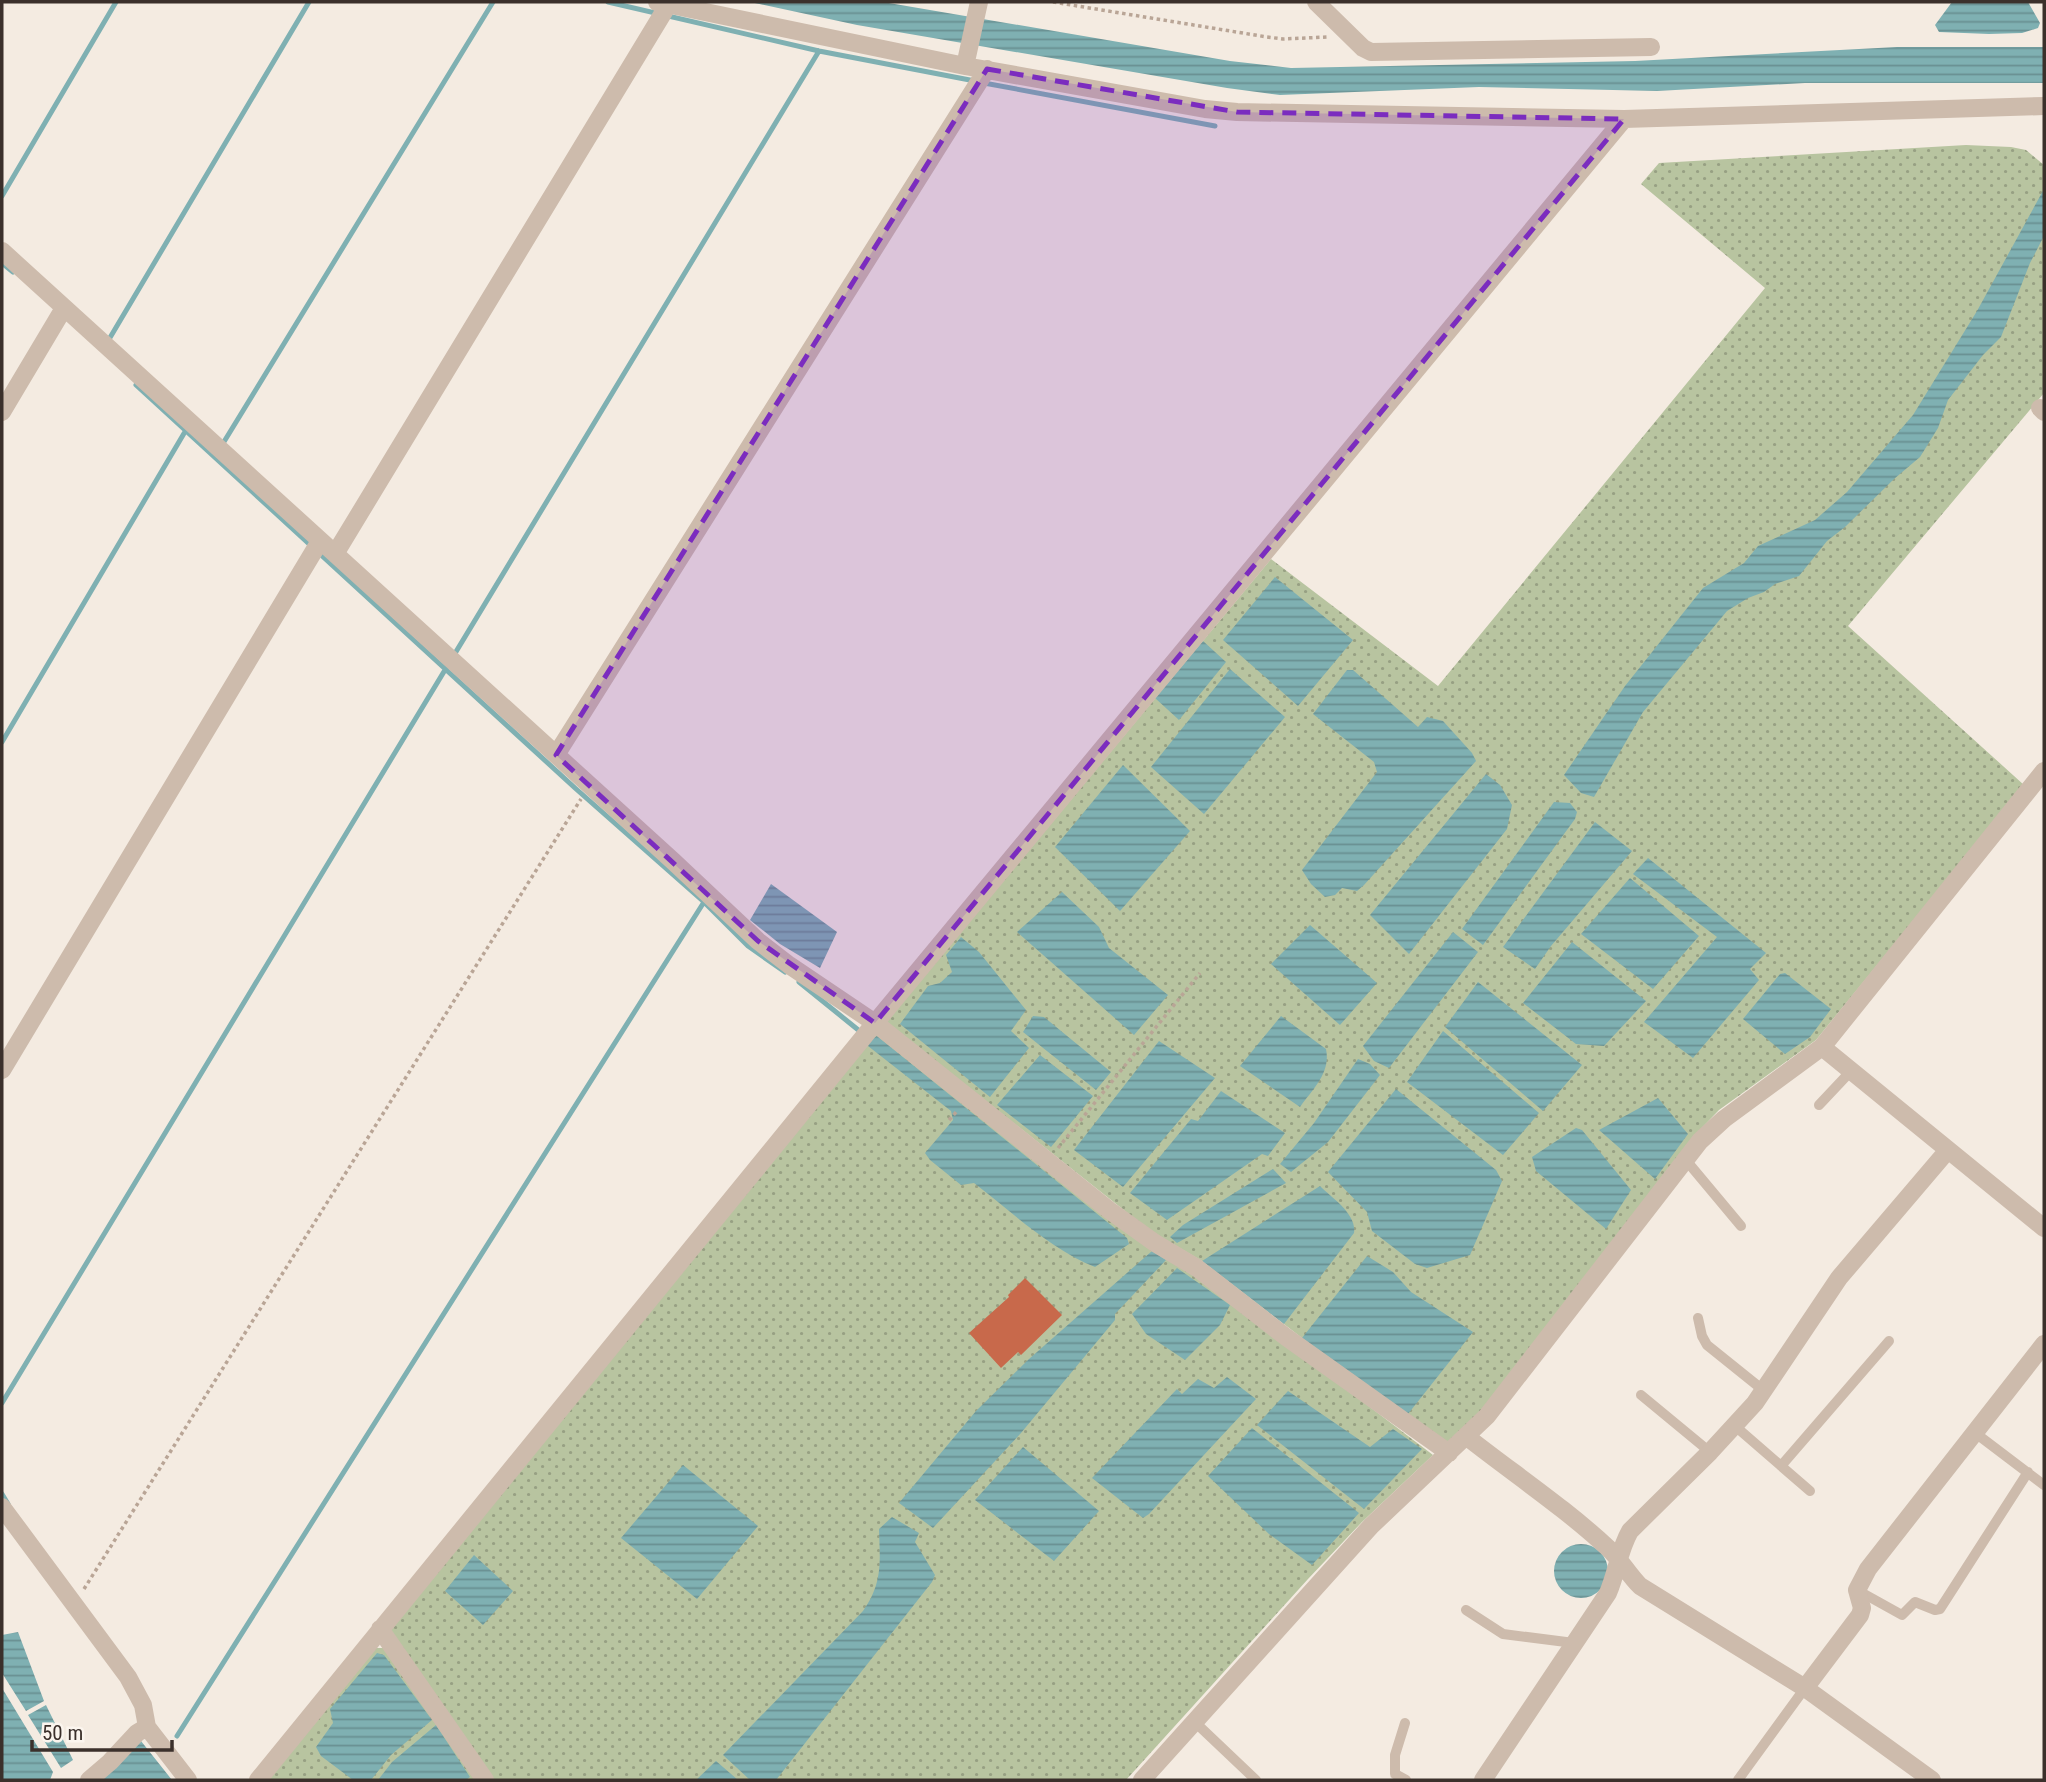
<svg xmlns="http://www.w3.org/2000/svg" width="2046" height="1782" font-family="'Roboto Condensed',sans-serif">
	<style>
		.green { fill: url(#green-dots) }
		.water { fill: url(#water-rules) }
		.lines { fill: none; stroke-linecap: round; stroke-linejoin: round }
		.stream { stroke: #7fb0b2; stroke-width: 5 }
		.building { fill: #c8694b }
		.path { stroke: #b9a596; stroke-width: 3.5; stroke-dasharray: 3.5 3.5; stroke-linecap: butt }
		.service { stroke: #cdbbac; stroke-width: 10 }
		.minor { stroke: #cdbbac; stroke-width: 18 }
		.marked { fill: #7b2cbf; fill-opacity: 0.2; stroke: #7b2cbf; stroke-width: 5; stroke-dasharray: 14 9; stroke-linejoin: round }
	</style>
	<defs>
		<pattern id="green-dots" width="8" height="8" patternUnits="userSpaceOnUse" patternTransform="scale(1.75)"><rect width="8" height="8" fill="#b8c4a0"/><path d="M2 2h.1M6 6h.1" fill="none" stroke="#97a083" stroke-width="1.8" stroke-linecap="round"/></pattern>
		<pattern id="water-rules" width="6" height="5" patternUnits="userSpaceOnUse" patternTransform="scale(1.75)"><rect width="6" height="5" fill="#7fb0b2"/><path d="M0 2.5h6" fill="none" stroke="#699091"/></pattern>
	</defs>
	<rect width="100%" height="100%" fill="#f4ebe1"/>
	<!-- green -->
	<path class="green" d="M1966 145 2011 147 2026 150 2044 165V393L1848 626 2024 785 1816 1040 1719 1110 1695 1135 1480 1413 1448 1444 1302 1338 1202 1261 1149 1230 886 1022 1271 559 1438 686 1765 288 1641 184 1659 163Z
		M877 1032 1433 1455 1362 1522 1308 1579 1126 1780H493L387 1630Z
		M375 1648H384L478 1780H266Z"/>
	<!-- water -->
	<path class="water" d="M750 2H883L1230 61 1291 68 1635 61 1897 47H2044V83H1805L1657 91 1479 87 1280 95 1227 88 857 25Z
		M1952 2H2028L2040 23 2038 28 2022 33 1989 34 1939 32 1935 25Z
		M2044 189V236L2030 263 2001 337 1983 355 1948 400 1938 428 1920 457 1894 479 1845 527 1827 541 1799 576 1775 584 1764 592 1748 598 1727 611 1643 712 1594 797 1581 793 1564 775 1625 686 1703 588 1744 563 1758 546 1815 520 1847 492 1913 415 1977 311Z
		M1275 577 1353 640 1298 706 1223 640Z
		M1203 641 1226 662 1179 720 1155 698Z
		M1230 669 1285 717 1204 814 1151 767Z
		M1347 670H1353L1418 727 1427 717 1443 721 1472 753 1476 761 1364 885 1357 891 1342 888 1335 895 1325 897 1311 884 1302 870 1377 772 1374 762 1313 714Z
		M1123 765 1190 831 1120 911 1055 847Z
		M1486 774 1500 785 1512 805 1507 829 1409 954 1370 915Z
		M1554 802 1570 803 1577 812 1575 819 1483 945 1462 929Z
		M1595 822 1632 851 1551 946 1535 969 1503 947Z
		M1648 858 1766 953 1750 969 1759 980 1693 1058 1644 1022 1717 937 1633 874Z
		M1630 878 1699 936 1653 989 1581 934Z
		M771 884 837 932 820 968 780 944 750 920Z
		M1062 892 1099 927 1109 948 1168 995 1134 1035 1017 932Z
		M1310 925 1377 983 1340 1025 1271 964Z
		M1453 932 1478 952 1389 1068 1374 1061 1363 1046Z
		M961 937 979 952 1026 1010 1011 1031 1029 1048 990 1097 900 1024 928 986 940 983 952 972 946 955Z
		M1572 942 1646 1001 1604 1046 1576 1044 1523 1003Z
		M1785 973 1831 1009 1810 1037 1785 1054 1743 1019 1780 974Z
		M1478 982 1582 1065 1543 1111 1445 1027Z
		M1033 1016 1044 1017 1111 1072 1096 1090 1023 1032Z
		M1281 1016 1326 1049C1331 1073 1313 1089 1300 1107L1240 1066Z
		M1443 1031 1539 1113 1503 1155 1407 1082Z
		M877 1036 1127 1238 1129 1244 1095 1267C1050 1249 1012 1212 974 1183L961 1185 930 1160 925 1153 953 1120 951 1111 868 1046 871 1039Z
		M1159 1041 1215 1078 1123 1187 1074 1150Z
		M1040 1055 1093 1096 1051 1147 997 1105Z
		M1358 1059 1370 1064 1380 1075 1328 1142 1291 1172 1280 1164 1314 1123Z
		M1396 1089 1496 1170 1502 1181 1470 1255 1427 1268 1415 1264 1372 1231 1367 1212 1328 1172Z
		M1221 1091 1285 1133 1268 1156 1262 1154 1167 1220 1130 1193 1191 1119 1198 1121Z
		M1658 1098 1688 1134 1655 1179 1599 1130Z
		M1576 1128 1582 1130 1631 1190 1606 1229 1536 1171 1532 1157Z
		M1273 1169 1286 1183 1177 1243 1170 1237 1183 1225Z
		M1320 1186C1332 1198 1357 1214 1354 1233L1284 1324 1202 1261Z
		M1152 1251 1166 1260 1115 1314V1320L1021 1433 933 1528 899 1503 976 1411 1029 1359Z
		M1367 1256 1393 1272 1411 1292 1473 1332 1408 1414 1302 1338Z
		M1177 1268 1230 1305 1220 1325 1185 1360 1146 1334 1132 1314Z
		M1227 1377 1256 1399 1149 1514 1143 1518 1092 1478 1177 1389 1182 1394 1198 1379 1214 1388Z
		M1288 1391 1370 1447 1393 1429 1422 1449 1364 1509 1257 1425Z
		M1252 1428 1359 1513 1312 1565 1269 1534 1208 1476Z
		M1023 1447 1099 1511 1054 1561 975 1500Z
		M683 1465 758 1526 697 1599 621 1538Z
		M892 1517 919 1533 915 1542 935 1575 932 1582 776 1780H750L723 1755 863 1611C883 1583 880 1562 879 1529Z
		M1554 1571a27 27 0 1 1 54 0a27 27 0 1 1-54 0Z
		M474 1555 513 1591 483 1625 445 1591Z
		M18 1632 44 1701 26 1711 2 1673V1635Z
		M377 1653 384 1655 432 1720 391 1755 371 1780H353L321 1756 316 1747 333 1723 330 1709Z
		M2 1688 53 1772 50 1780H2Z
		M46 1705 73 1760 61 1768 28 1715Z
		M436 1725 470 1777 466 1780H378L392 1762Z
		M141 1741 172 1780H101Z
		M716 1761 738 1780H696Z"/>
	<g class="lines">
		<!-- stream -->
		<path class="stream" d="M608 2 819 51 975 81
			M984 83 1215 126
			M2 196 116 2
			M2 263 13 272
			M108 341 309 2
			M136 385 575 788 704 902 748 946 785 972
			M222 445 493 2
			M2 742 186 430
			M799 982 862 1033
			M2 1403 819 51
			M2 1494 8 1504
			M177 1736 704 902"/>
	</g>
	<!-- building -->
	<path class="building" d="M1025 1278 1062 1315 1021 1355 1018 1352 1001 1368 969 1333 1009 1297 1008 1295Z"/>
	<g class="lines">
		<!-- path -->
		<path class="path" d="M1053 2 1267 37 1283 39 1327 37
			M949 1120 958 1110
			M1058 1148 1200 973
			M84 1589 581 799"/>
		<!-- service -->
		<path class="service" d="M1819 1105 1851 1071
			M1685 1159 1741 1226
			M1698 1318 1702 1336 1707 1345 1763 1390
			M1641 1395 1710 1452
			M1735 1426 1810 1491
			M1974 1432 2044 1485
			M1781 1466 1889 1341
			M1857 1590 1902 1615 1915 1602 1935 1610 1940 1609 2028 1472
			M1466 1610 1503 1634 1574 1643
			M1196 1723 1256 1780
			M1405 1723 1395 1755V1774L1406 1780
			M1738 1780 1805 1688"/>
		<!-- minor -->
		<path class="minor" d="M657 2 965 66 1205 109 1237 112 1624 119 2044 106
			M1316 2 1363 48 1371 52 1651 47
			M965 66 979 2
			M2 251 673 861 758 941 789 965 875 1023 1109 1210 1155 1243 1197 1268 1286 1337 1449 1453
			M2040 408 2044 412
			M2 412 64 308
			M335 554 668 5
			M556 755 987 69
			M1822 1047 2044 1228
			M2 1070 320 541
			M1467 1437C1514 1474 1565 1508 1608 1548 1620 1559 1628 1574 1640 1586L1805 1688 1932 1780
			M2 1507 128 1677 143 1705 147 1727
			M380 1629 485 1780
			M1805 1688 1860 1615 1862 1608 1857 1590 1868 1569 2044 1344
			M89 1780 110 1762 137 1733 147 1727 188 1780
			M258 1780 875 1023 1624 119
			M1142 1780 1371 1526 1487 1416 1700 1141 1724 1119 1822 1047 2044 771
			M1483 1780 1608 1593C1617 1572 1619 1550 1630 1531L1710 1452 1755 1403 1839 1278 1948 1150"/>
	</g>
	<!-- marked area -->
	<path class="marked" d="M987 69 1237 112 1624 119 875 1023 758 941 556 755Z"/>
	<!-- border -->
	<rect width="2046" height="1782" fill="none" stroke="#3b302b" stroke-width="7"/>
	<!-- scale -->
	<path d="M32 1740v10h140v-10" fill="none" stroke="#3b302b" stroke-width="3.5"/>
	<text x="42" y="1740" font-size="21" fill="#3b302b" stroke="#fbf5ee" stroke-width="5" paint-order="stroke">50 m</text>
</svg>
